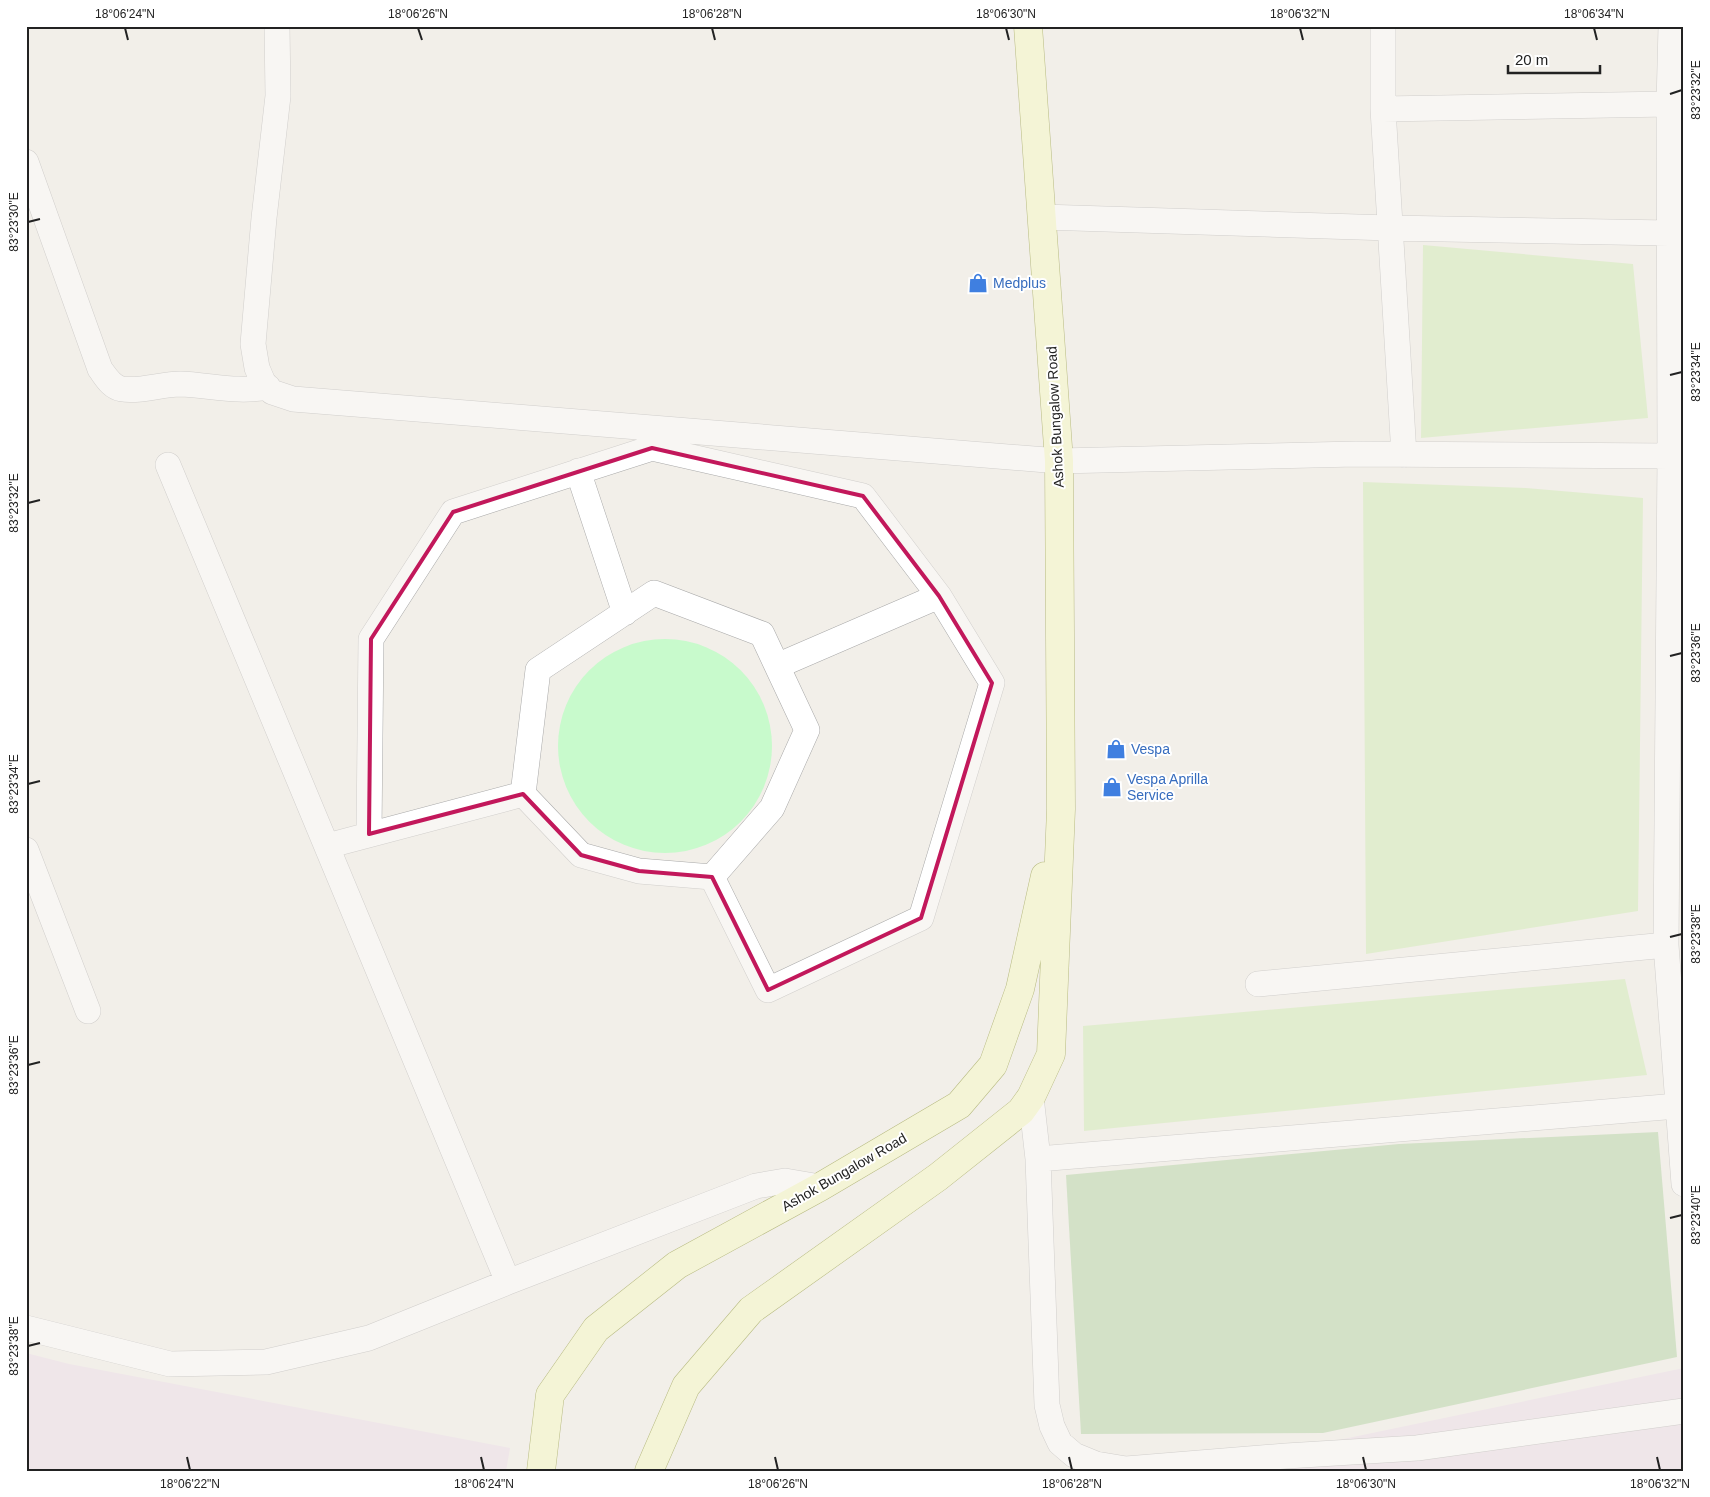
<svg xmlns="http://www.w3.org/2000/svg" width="1710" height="1497" font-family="Helvetica,sans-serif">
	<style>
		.industrial { fill: #ebdbe8 }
		.grass { fill: #cdebb0 }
		.forest { fill: #add19e }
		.park { fill: #c8facc }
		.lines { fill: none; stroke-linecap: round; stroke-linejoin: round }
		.street-casing { stroke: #a9a9a9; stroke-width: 26 }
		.secondary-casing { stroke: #707d05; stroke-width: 29 }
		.street { stroke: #fff; stroke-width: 25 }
		.secondary { stroke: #f7fabf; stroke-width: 28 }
		.marked { fill: none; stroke: #c2185b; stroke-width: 4; stroke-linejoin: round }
		.ticks { fill: none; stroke: #222; stroke-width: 2 }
		.labels { text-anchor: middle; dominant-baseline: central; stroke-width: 4; stroke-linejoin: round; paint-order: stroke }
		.shop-label { font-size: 14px; fill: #366cbe; stroke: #fff; text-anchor: start }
		.street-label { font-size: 14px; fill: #222; stroke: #fff }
		.neatline { fill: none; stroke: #222; stroke-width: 2 }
		.ticks-label { font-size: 12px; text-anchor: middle; fill: #222 }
	</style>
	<rect width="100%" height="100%" fill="#f2efe9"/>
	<!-- industrial -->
	<path class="industrial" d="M26 1353 69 1364 510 1448 506 1471H26Z
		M1684 1368V1471H1192L1286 1451Z"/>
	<!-- grass -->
	<path class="grass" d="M1423 245 1633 264 1648 418 1421 438Z
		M1363 482 1526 488 1643 498 1638 911 1366 954Z
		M1625 979 1647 1075 1084 1131 1083 1026Z"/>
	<!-- forest -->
	<path class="forest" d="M1658 1132 1677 1357 1323 1433 1081 1434 1066 1175 1399 1144Z"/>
	<!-- park -->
	<path class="park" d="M558 746a107 107 0 1 1 214 0a107 107 0 1 1-214 0Z"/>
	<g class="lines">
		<defs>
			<path id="street" d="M277 26 278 96 264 218 253 344 257 368 263 382 272 392 293 399 1059 461 1356 454 1670 456
				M1383 26V109L1404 455
				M1671 26 1669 104 1670 456 1666 945 1684 1184
				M1383 109 1669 104
				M26 162 100 369C106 377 111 387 122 389 141 392 161 384 180 384 210 385 237 393 268 387
				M1042 217 1390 228 1669 233
				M168 465 508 1282
				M578 471 625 613
				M777 666 939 596
				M369 834 371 639 453 512 652 448 863 496 939 596 992 683 921 918 768 990 712 877
				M327 846 523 794 538 670 654 593 762 634 807 730 772 808 712 877 639 871 581 855 523 794
				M26 850 88 1011
				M1258 984 1666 945
				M1031 1097 1038 1159 1047 1405 1052 1426 1060 1443 1074 1455 1096 1464 1126 1469 1286 1456 1417 1448 1684 1411
				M1038 1159 1677 1106
				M26 1328 170 1364 266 1362 369 1338 508 1282 756 1186 785 1181 820 1187"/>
			<path id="secondary" d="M541 1471 550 1395 596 1329 677 1265 820 1187 959 1105 993 1065 1020 989 1045 876
				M649 1471 686 1386 751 1310 938 1177 1021 1111 1031 1097 1051 1054 1061 809 1059 461 1028 26"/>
		</defs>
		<!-- street casing -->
		<use href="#street" class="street-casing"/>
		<!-- secondary casing -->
		<use href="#secondary" class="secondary-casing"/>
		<!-- street -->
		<use href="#street" class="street"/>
		<!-- secondary -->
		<use href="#secondary" class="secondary"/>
	</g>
	<!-- marked area -->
	<path d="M0 0H1710V1497H0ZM652 448 863 496 939 596 992 683 921 918 768 990 712 877 639 871 581 855 523 794 369 834 371 639 453 512Z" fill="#f2efe9" fill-opacity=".55" fill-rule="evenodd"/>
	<path class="marked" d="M652 448 863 496 939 596 992 683 921 918 768 990 712 877 639 871 581 855 523 794 369 834 371 639 453 512Z"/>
	<!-- ticks -->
	<path class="ticks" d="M125 28 128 40M418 28 422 40M712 28 715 40M1006 28 1009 40M1300 28 1303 40M1594 28 1597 40M1670 94 1682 90M28 222 40 219M1670 375 1682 372M28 503 40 500M1670 656 1682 653M28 784 40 781M1670 937 1682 934M28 1065 40 1062M1670 1218 1682 1215M28 1346 40 1343M187 1457 190 1470M481 1457 484 1470M775 1457 778 1470M1069 1457 1072 1470M1363 1457 1366 1470M1657 1457 1660 1470"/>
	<!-- icons -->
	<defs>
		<symbol id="shop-bare" viewBox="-9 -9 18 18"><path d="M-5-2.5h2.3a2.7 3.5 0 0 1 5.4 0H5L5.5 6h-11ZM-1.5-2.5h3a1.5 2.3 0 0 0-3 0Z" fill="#3f7fe0" stroke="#fff" stroke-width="2.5" paint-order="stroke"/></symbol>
	</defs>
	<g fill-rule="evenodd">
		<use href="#shop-bare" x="964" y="269" width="28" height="28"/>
		<use href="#shop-bare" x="1102" y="735" width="28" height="28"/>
		<use href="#shop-bare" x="1098" y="773" width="28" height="28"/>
	</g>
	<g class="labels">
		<!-- shop labels -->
		<g class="shop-label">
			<text x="993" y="283">Medplus</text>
			<text x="1131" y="749">Vespa</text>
			<text x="1127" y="779">Vespa Aprilla<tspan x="1127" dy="16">Service</tspan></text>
		</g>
		<!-- street labels -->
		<g class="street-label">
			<text transform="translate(1055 417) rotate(-93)">Ashok Bungalow Road</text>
			<text transform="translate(844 1172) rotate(-30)">Ashok Bungalow Road</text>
		</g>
	</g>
	<!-- border -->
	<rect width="1710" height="1497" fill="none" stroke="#ffffff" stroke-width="55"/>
	<!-- scale -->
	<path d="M1508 65v8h92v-8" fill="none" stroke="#222222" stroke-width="2.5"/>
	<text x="1515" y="65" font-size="15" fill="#222222" stroke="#ffffff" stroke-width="4" paint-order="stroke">20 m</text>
	<rect x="28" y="28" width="1654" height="1442" class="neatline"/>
	<g class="ticks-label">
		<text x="125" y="18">18°06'24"N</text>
		<text x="418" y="18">18°06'26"N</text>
		<text x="712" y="18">18°06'28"N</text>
		<text x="1006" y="18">18°06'30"N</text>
		<text x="1300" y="18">18°06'32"N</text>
		<text x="1594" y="18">18°06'34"N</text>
		<text transform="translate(1696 90) rotate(-90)" y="4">83°23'32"E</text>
		<text transform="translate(14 222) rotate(-90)" y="4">83°23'30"E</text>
		<text transform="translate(1696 372) rotate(-90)" y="4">83°23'34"E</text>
		<text transform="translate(14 503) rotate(-90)" y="4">83°23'32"E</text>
		<text transform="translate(1696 653) rotate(-90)" y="4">83°23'36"E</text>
		<text transform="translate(14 784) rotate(-90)" y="4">83°23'34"E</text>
		<text transform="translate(1696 934) rotate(-90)" y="4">83°23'38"E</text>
		<text transform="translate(14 1065) rotate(-90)" y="4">83°23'36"E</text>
		<text transform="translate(1696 1215) rotate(-90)" y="4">83°23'40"E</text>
		<text transform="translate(14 1346) rotate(-90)" y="4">83°23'38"E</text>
		<text x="190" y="1488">18°06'22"N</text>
		<text x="484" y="1488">18°06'24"N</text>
		<text x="778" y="1488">18°06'26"N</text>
		<text x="1072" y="1488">18°06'28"N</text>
		<text x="1366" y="1488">18°06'30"N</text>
		<text x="1660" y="1488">18°06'32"N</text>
	</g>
</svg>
